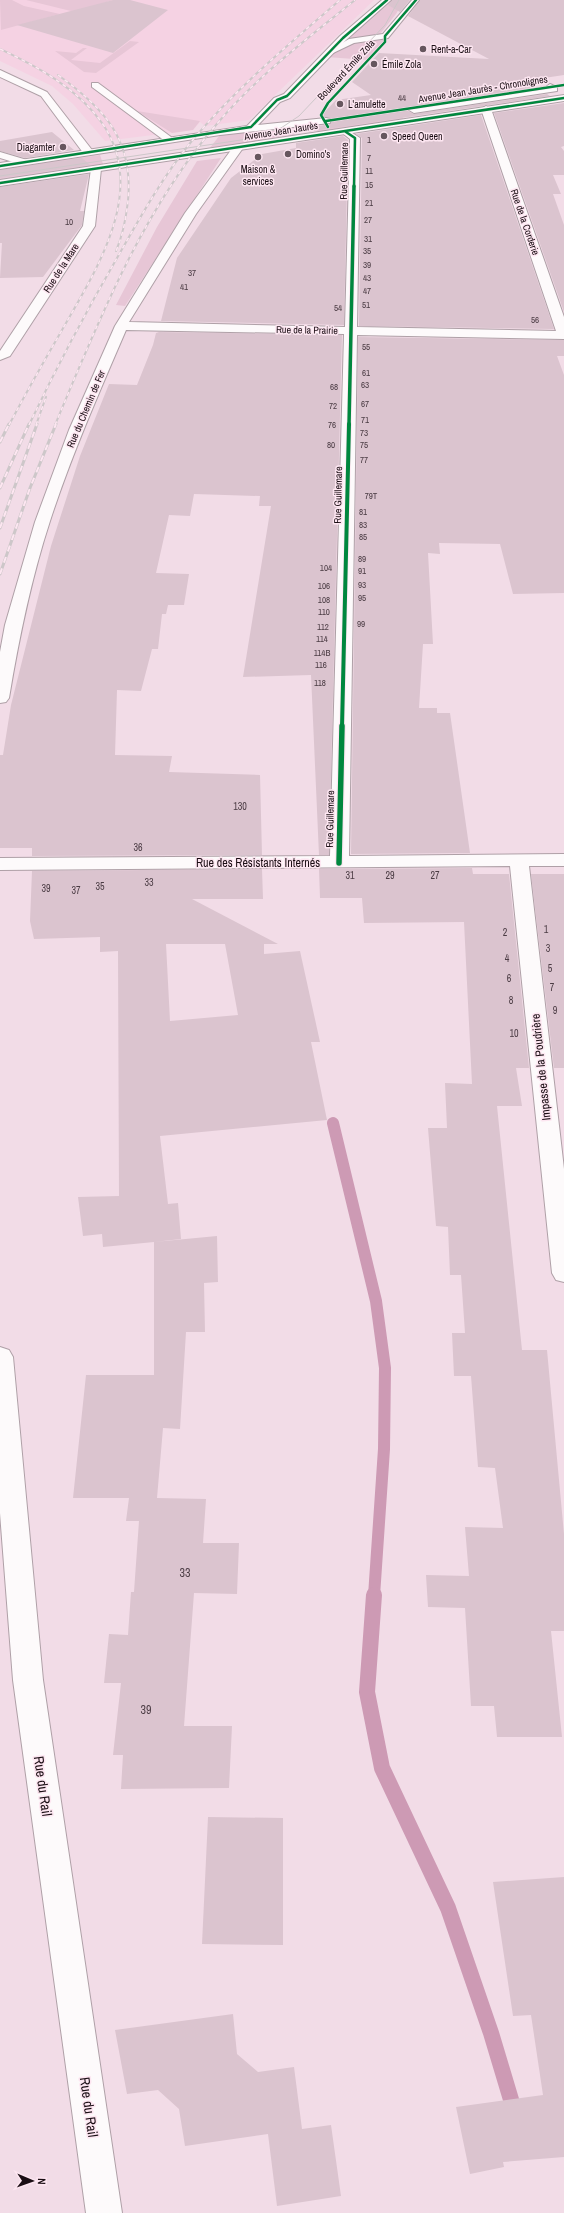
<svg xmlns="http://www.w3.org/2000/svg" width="564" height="2213" font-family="'Archivo Narrow',sans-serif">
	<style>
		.built { fill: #f5d2e3 }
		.green { fill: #e7c6d6 }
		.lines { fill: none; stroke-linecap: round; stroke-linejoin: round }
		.stream-far1 { stroke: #cd9ab4; stroke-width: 12 }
		.stream { stroke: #cd9ab4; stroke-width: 16 }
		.building { fill: #dbc4cf; fill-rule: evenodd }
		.lane-casing { stroke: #afa0a7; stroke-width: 2 }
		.street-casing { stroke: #afa0a7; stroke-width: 2 }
		.secondary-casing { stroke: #afa0a7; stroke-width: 2 }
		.lane { fill: #fdfafb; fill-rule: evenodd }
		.street { fill: #fdfafb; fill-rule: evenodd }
		.secondary { fill: #fdfafb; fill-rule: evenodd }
		.tram { stroke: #cdc7c9; stroke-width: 1 }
		.rail-far1-casing { stroke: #cdc7c9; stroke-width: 2 }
		.rail-casing { stroke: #cdc7c9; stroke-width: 3 }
		.rail-far1 { stroke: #fde6f1; stroke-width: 1.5; stroke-dasharray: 4; stroke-linecap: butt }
		.rail { stroke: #fde6f1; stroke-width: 2; stroke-dasharray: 6; stroke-linecap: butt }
		.cycleway-far3-casing { stroke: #fde6f1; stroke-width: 3.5 }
		.cycleway-far2-casing { stroke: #fde6f1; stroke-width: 5 }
		.cycleway-far1-casing { stroke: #fde6f1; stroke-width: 5.5 }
		.cycleway-casing { stroke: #fde6f1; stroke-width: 8 }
		.cycleway-far3 { stroke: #00873e; stroke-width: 2.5 }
		.cycleway-far2 { stroke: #00873e; stroke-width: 3.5 }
		.cycleway-far1 { stroke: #00873e; stroke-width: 4 }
		.cycleway { stroke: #00873e; stroke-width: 5.5 }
		.poi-dot { fill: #66565e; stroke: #fde6f1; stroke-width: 1.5 }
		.labels { text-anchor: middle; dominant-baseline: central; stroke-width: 3; stroke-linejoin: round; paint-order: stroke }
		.far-number-label { font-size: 9px; fill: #4b3c44 }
		.far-poi-label { font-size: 10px; fill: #1a0e14; stroke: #fde6f1; text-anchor: start }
		.far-street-label { font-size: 10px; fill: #1a0e14; stroke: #fde6f1 }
		.number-label { font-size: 10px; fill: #4b3c44 }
		.street-label { font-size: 12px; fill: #1a0e14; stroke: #fde6f1 }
		.near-number-label { font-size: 12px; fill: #4b3c44 }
		.near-street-label { font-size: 14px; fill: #1a0e14; stroke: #fde6f1 }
	</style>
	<rect width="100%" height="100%" fill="#f2dce7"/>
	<!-- built -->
	<path class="built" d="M0 0H374L249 120 205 126 200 122 193 130 105 141 73 104 52 86 0 61Z"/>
	<!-- green -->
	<path class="green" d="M0 0H12L24 6 60 14 1 30Z
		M26 0H113L75 12Z
		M387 0H404L396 14 380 34 347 39Z
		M387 39 368 60 326 57 349 44Z
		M130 41 139 42 96 73 84 72 55 51 76 53 83 48H87L71 60 100 63Z
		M137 111 200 121 193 130 172 133Z
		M402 113 403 119 322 132 292 128 326 126Z
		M255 127 296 134 278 142 206 153 223 131Z
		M100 155 103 164 0 180V169Z
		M221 158 125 306 116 305 157 227 197 161Z"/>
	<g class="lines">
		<!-- stream-far1 -->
		<path class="stream-far1" d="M333 1123 376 1301 385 1368 384 1449 374 1596"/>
		<!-- stream -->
		<path class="stream" d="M374 1595 367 1692 382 1768 448 1908 491 2033 515 2113"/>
	</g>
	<!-- building -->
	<path class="building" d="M113 0H130L168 10 113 53 17 25Z
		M392 0H410L400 12 388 5Z
		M420 0H564V75L524 81 535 87 414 106 408 111 414 114 547 94 550 96 306 132 311 127 331 124 330 118 320 117 336 100 371 95 352 82 379 53 489 59 408 16Z
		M564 103V146L561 147 564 151V175H553L561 194H553L564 225V312L494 113Z
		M481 115 554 329 359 326 362 138 356 134Z
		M52 132 74 150 25 158 0 151V141Z
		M343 136 348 140 344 325 161 321 177 258 231 178 262 154 296 148V143Z
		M82 158 90 165 0 178V170Z
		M89 174 80 211H84L82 225 43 277 0 278 2 243H0V187Z
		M159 332 342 335 329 855H319L311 675 243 677 271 506H259L260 496 194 494 190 516 169 515 156 573 189 574 184 605H168L166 614H162L158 649H152L141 691 117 690 115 755 172 756 169 772 260 775 262 855 32 856V848H0V755H3L11 705 51 546 80 456 109 384 137 385 153 345 156 333Z
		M358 337 564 340V356H557L564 375V593L513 594 500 544 439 543 440 554 428 553 433 644H423L419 708H437V713H450L470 853 351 854Z
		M472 868 473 874H509L529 1068H516L522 1106H497L522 1350H547L564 1534V1631H551L562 1737H497L494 1706H471L465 1608 428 1607 426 1575 469 1576 465 1527 503 1528 495 1468 478 1467 471 1376H454L452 1333H465L461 1275H450L448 1227 436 1226 428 1128H447L445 1083 472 1084 464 922 364 923 362 898H320L319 869Z
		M262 869 263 899H192L278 944H264V954L300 951 320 1042H311L327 1120 160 1136 168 1204 178 1203 181 1239 154 1242 217 1236 218 1282 204 1283 205 1332H186L180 1429 163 1428 157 1498 206 1499 203 1543H239L237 1594 194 1593 184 1726H232L229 1788 121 1789 123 1755H113L121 1683H104L109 1634 128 1635 131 1592H134L139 1521H126L129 1498H73L86 1375H154V1242L103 1247 102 1234 83 1236 78 1197 119 1196 118 951 100 952V937L34 939 30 921 32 871ZM166 944H225L238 1015 170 1021Z
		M531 874H564V1068H554Z
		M208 1817 283 1818V1945L202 1944Z
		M564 1877V2157L503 2162 504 2167 470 2174 456 2107 543 2095 531 2015 513 2016 493 1882Z
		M233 2014 237 2054 258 2072 294 2067 302 2129 331 2125 341 2196 277 2206 268 2134 185 2146 179 2109 158 2090 127 2094 115 2030Z"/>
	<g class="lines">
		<defs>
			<path id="lane" d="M412 0H419L388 38 354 43 331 54 327 52 349 39 383 34Z
				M92 83H98L171 137V141H165L92 87Z"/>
			<path id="street" d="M0 70 47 92 92 150V154H84L41 96 0 77Z
				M550 84 557 87V91L414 113 409 110 414 107 546 87Z
				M486 106 491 109 564 317V339L357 335 349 856 564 854V866H529L564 1169V1282L556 1280 552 1273 510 866 0 870V858L330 856 344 334 126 330C99 393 71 456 50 521 31 579 19 638 9 698L6 702 0 703V652L5 625 35 522 69 430 115 326 185 213 234 146H242L243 148 196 214 129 322 345 327 350 139 341 132 346 129 360 138 357 327 556 331 481 109Z
				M0 152 27 160 28 162 23 165 0 158Z
				M96 166 101 169 95 226 10 356 0 360V351L83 226 91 169Z
				M0 1347 9 1350 13 1357 43 1680 122 2213H86L13 1680 0 1513Z"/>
			<path id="secondary" d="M382 0H391L346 40 290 98 280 102 258 125 326 118 330 119V123L220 135 0 169V163L247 126 274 98 284 94 340 36Z
				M564 95V101L0 186V180Z"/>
		</defs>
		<!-- lane casing -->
		<use href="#lane" class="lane-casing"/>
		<!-- street casing -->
		<use href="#street" class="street-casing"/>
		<!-- secondary casing -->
		<use href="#secondary" class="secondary-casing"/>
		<!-- lane -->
		<use href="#lane" class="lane"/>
		<!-- street -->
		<use href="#street" class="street"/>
		<!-- secondary -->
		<use href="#secondary" class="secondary"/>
		<!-- tram -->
		<path class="tram" d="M0 176 241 140 281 128 299 116 385 25 399 0"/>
		<defs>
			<path id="rail-far1" d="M0 49C38 67 77 88 102 123 149 190 96 270 62 330 44 361 26 393 9 425
				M58 75C104 108 134 140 128 201 126 218 123 235 116 251
				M29 425C57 366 88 308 121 251 142 214 164 175 191 142 235 89 288 45 340 0
				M36 425 46 397
				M55 425C98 322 142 211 216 125 256 77 307 39 355 0"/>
			<path id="rail" d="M0 442 9 424
				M0 488 29 424
				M0 528 37 424
				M0 574 30 488 56 424"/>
		</defs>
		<!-- rail-far1 casing -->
		<use href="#rail-far1" class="rail-far1-casing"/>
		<!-- rail casing -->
		<use href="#rail" class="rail-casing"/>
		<!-- rail-far1 -->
		<use href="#rail-far1" class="rail-far1"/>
		<!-- rail -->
		<use href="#rail" class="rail"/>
		<defs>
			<path id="cycleway-far3" d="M326 121 564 85
				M328 127 321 115 328 103 385 42V36L416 0
				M346 132 355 138 354 187
				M0 166 251 127 277 100 287 96 343 38 387 0
				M0 183 564 98"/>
			<path id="cycleway-far2" d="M349 425 354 186"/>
			<path id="cycleway-far1" d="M342 727 349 424"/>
			<path id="cycleway" d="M339 863 342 726"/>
		</defs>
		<!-- cycleway-far3 casing -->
		<use href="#cycleway-far3" class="cycleway-far3-casing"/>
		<!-- cycleway-far2 casing -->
		<use href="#cycleway-far2" class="cycleway-far2-casing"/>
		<!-- cycleway-far1 casing -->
		<use href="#cycleway-far1" class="cycleway-far1-casing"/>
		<!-- cycleway casing -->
		<use href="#cycleway" class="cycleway-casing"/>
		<!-- cycleway-far3 -->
		<use href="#cycleway-far3" class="cycleway-far3"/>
		<!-- cycleway-far2 -->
		<use href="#cycleway-far2" class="cycleway-far2"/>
		<!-- cycleway-far1 -->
		<use href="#cycleway-far1" class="cycleway-far1"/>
		<!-- cycleway -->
		<use href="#cycleway" class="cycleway"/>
	</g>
	<!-- markers -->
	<g class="poi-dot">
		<circle cx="423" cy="49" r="4"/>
		<circle cx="374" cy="64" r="4"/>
		<circle cx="340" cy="104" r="4"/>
		<circle cx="384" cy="136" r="4"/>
		<circle cx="63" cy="147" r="4"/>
		<circle cx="288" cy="154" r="4"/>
		<circle cx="258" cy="157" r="4"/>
	</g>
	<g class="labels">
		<!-- far-number labels -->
		<g class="far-number-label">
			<text x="402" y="98">44</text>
			<text x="369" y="140">1</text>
			<text x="369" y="158">7</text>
			<text x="369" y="171">11</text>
			<text x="369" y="185">15</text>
			<text x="369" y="203">21</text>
			<text x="368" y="220">27</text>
			<text x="69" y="222">10</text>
			<text x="368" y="239">31</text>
			<text x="367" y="251">35</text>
			<text x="367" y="265">39</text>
			<text x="192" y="273">37</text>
			<text x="367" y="278">43</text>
			<text x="184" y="287">41</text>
			<text x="367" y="291">47</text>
			<text x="366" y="305">51</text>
			<text x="338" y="308">54</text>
			<text x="535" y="320">56</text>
			<text x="366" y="347">55</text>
			<text x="366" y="373">61</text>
			<text x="365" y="385">63</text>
			<text x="334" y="387">68</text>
			<text x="365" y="404">67</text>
			<text x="333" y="406">72</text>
			<text x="365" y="420">71</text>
			<text x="332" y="425">76</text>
			<text x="364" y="433">73</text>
			<text x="331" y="445">80</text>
			<text x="364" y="445">75</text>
			<text x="364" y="460">77</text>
			<text x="371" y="496">79T</text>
			<text x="363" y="512">81</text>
			<text x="363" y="525">83</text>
			<text x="363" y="537">85</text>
			<text x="362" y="559">89</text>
			<text x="326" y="568">104</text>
			<text x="362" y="571">91</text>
			<text x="362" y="585">93</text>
			<text x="324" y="586">106</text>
			<text x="362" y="598">95</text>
			<text x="324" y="600">108</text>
			<text x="324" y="612">110</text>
			<text x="361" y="624">99</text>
			<text x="323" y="627">112</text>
			<text x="322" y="639">114</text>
			<text x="322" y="653">114B</text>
			<text x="321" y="665">116</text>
			<text x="320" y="683">118</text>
		</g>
		<!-- far-poi labels -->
		<g class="far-poi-label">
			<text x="431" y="49">Rent-a-Car</text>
			<text x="382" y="64">Émile Zola</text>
			<text x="348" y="104">L'amulette</text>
			<text x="392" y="136">Speed Queen</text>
			<text x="55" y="147" text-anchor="end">Diagamter</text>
			<text x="296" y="154">Domino's</text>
			<text x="258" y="169" text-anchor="middle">Maison &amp;<tspan x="258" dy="12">services</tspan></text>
		</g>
		<!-- far-street labels -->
		<g class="far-street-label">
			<text transform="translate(346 70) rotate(-47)">Boulevard Émile Zola</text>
			<text transform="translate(483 89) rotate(-9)">Avenue Jean Jaurès - Chronolignes</text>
			<text transform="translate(281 131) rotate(-9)">Avenue Jean Jaurès</text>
			<text transform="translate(344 171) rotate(-89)">Rue Guillemare</text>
			<text transform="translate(525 222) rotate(71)">Rue de la Corderie</text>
			<text transform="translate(61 268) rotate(-57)">Rue de la Mare</text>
			<text transform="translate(307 330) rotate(1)">Rue de la Prairie</text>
			<text transform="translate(86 409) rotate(-67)">Rue du Chemin de Fer</text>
			<text transform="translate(338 495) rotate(-89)">Rue Guillemare</text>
			<text transform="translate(330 819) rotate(-89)">Rue Guillemare</text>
		</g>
		<!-- number labels -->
		<g class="number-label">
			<text x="240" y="806">130</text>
			<text x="138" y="847">36</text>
			<text x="350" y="875">31</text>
			<text x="390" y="875">29</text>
			<text x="435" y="875">27</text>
			<text x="149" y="882">33</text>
			<text x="100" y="886">35</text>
			<text x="46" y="888">39</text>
			<text x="76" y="890">37</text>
			<text x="546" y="929">1</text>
			<text x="505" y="932">2</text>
			<text x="548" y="948">3</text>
			<text x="507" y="958">4</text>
			<text x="550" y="968">5</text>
			<text x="509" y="978">6</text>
			<text x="552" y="987">7</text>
			<text x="511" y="1000">8</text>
			<text x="555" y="1010">9</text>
			<text x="514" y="1033">10</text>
		</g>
		<!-- street labels -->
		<g class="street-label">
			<text x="258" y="863">Rue des Résistants Internés</text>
			<text transform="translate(541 1067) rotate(-96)">Impasse de la Poudrière</text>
		</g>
		<!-- near-number labels -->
		<g class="near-number-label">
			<text x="185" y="1573">33</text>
			<text x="146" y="1710">39</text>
		</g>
		<!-- near-street labels -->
		<g class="near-street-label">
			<text transform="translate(43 1786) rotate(82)">Rue du Rail</text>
			<text transform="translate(89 2107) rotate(82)">Rue du Rail</text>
		</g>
	</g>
	<!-- north arrow -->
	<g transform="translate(32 2181) rotate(92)" stroke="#fde6f1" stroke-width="3" paint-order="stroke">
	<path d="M0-3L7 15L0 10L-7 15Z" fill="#1a0e14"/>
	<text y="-6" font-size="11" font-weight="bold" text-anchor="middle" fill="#1a0e14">N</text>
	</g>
</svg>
